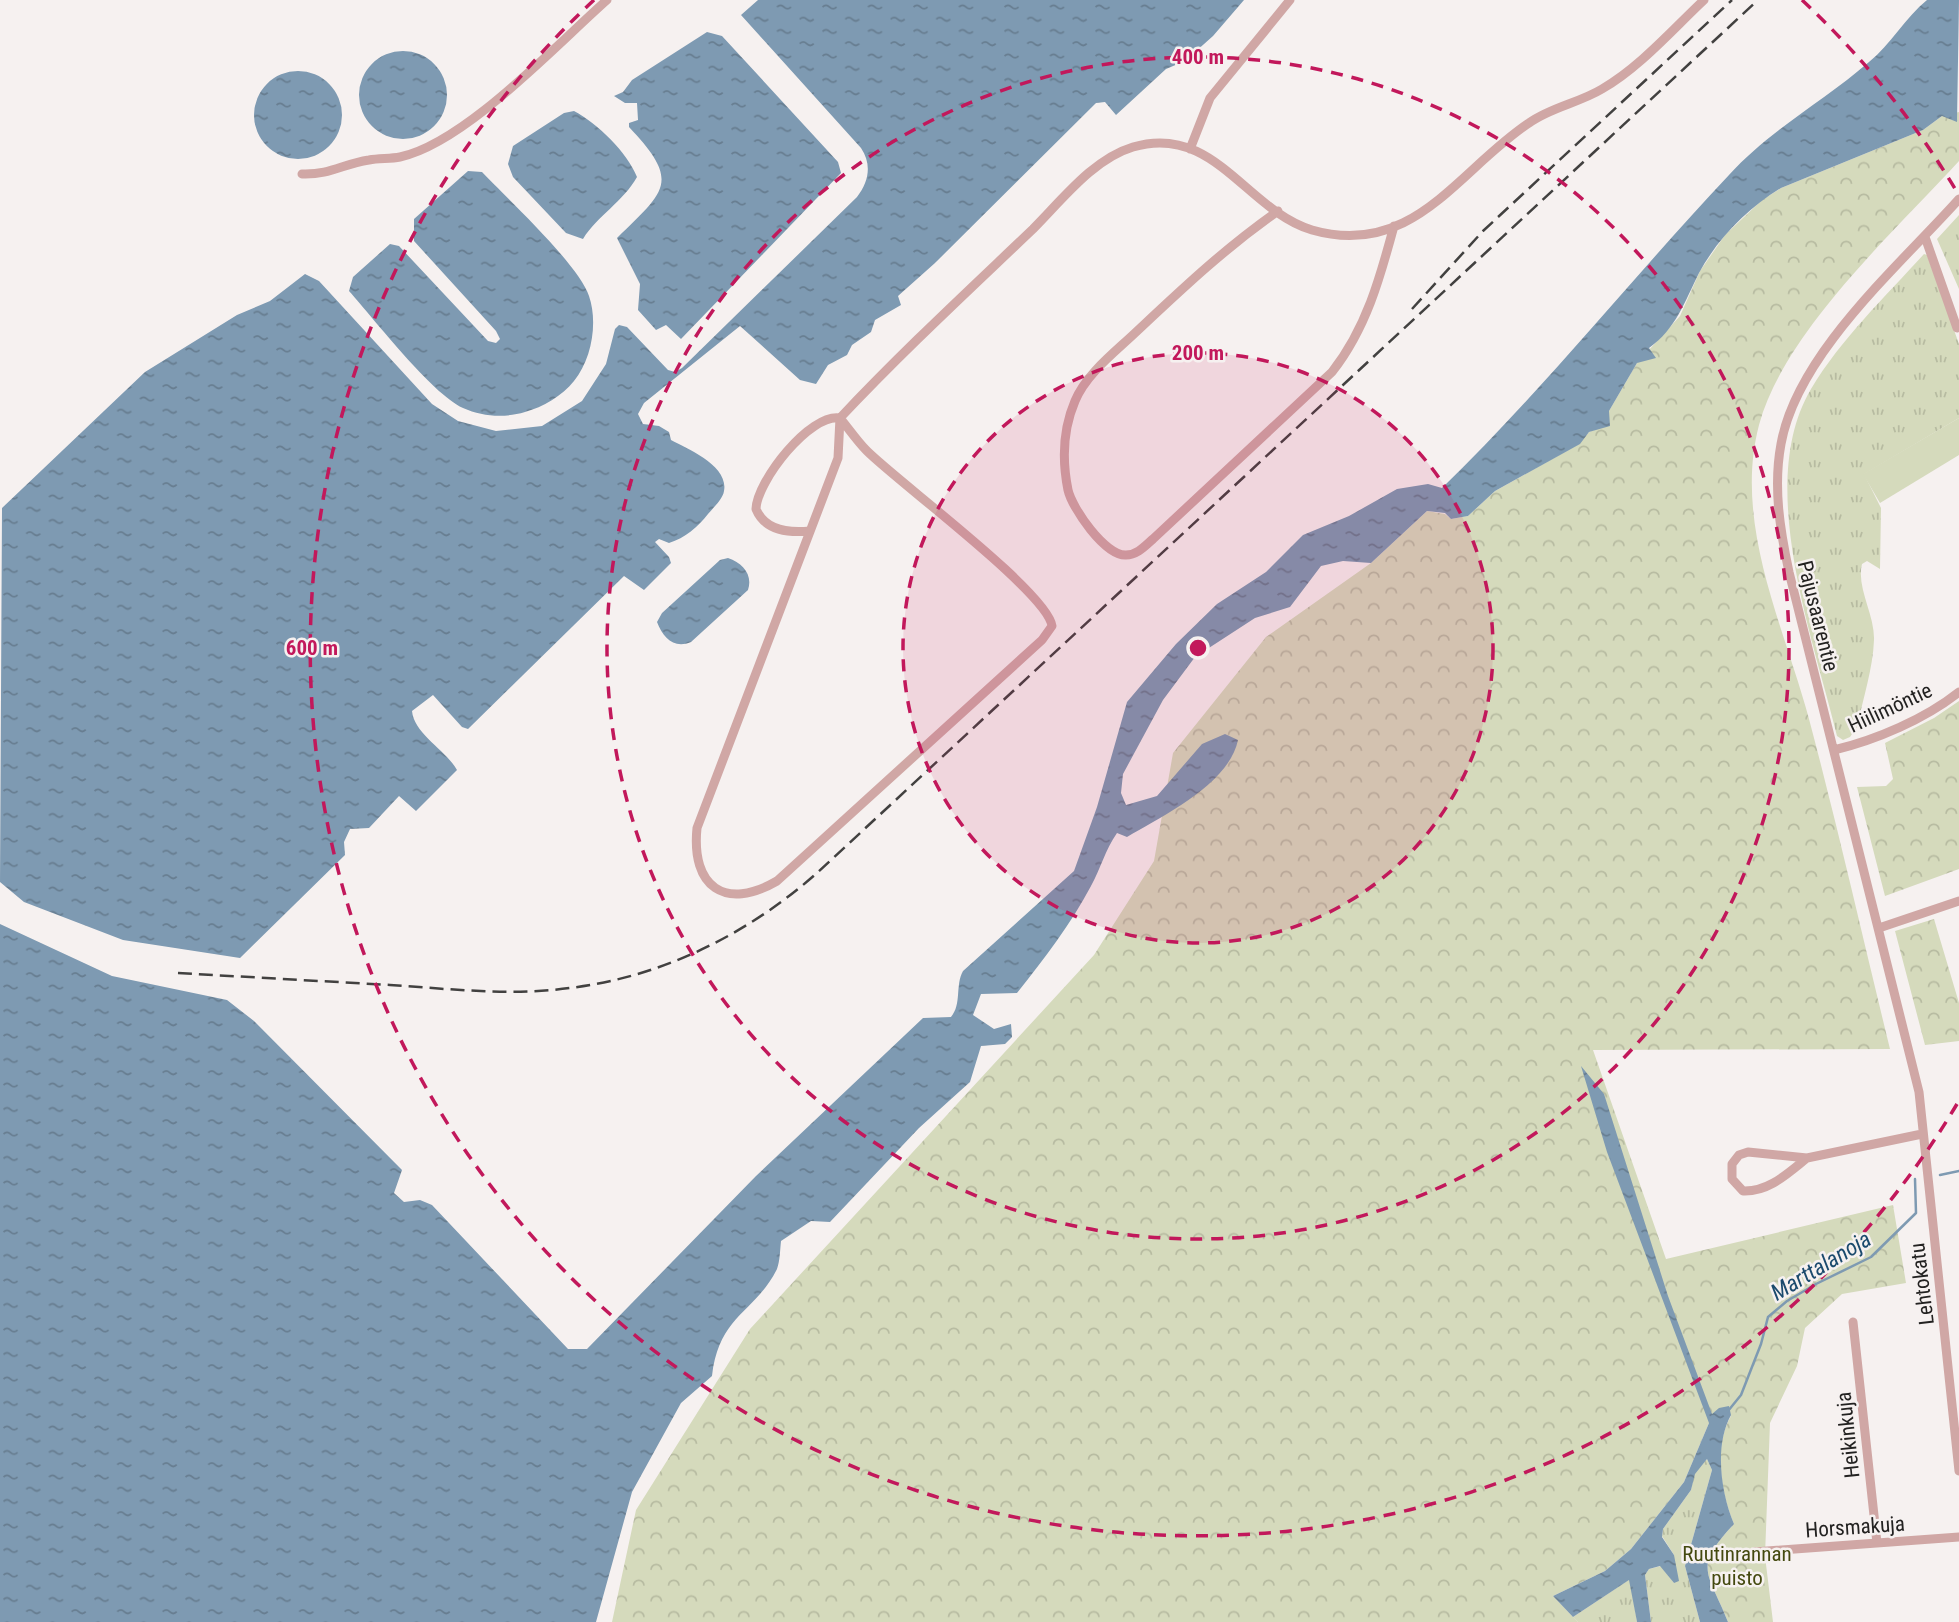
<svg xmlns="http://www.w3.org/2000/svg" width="1959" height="1622" font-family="'Roboto Condensed',sans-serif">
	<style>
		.grass { fill: url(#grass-tufts) }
		.forest { fill: url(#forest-crowns) }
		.garden { fill: #d5dabc }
		.water { fill: url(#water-ripples) }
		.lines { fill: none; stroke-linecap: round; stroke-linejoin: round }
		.stream { stroke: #7e9ab2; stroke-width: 2.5 }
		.minor { stroke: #d0a7a5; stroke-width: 9 }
		.rail { stroke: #424140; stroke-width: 2.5; stroke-dasharray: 14 7; stroke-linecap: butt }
		.ring { fill: none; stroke: #c2185b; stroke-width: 3.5; stroke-dasharray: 12 9 }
		.labels { text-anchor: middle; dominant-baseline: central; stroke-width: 5; stroke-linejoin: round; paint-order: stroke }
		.street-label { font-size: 21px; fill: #232221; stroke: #f6f1f0 }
		.park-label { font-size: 21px; fill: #44490f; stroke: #f6f1f0 }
		.water-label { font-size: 23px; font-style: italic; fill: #1b4a6d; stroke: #f6f1f0 }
		.centre { fill: #c2185b; stroke: #f6f1f0; stroke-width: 3.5 }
		.ring-label { font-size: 21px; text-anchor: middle; font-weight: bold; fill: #c2185b; stroke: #f6f1f0; stroke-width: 5; stroke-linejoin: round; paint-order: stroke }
	</style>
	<defs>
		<pattern id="grass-tufts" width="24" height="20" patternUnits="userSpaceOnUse" patternTransform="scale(1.75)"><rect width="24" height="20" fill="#d5dabc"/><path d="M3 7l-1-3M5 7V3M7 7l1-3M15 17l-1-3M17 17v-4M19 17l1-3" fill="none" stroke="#b7bba1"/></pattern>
		<pattern id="forest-crowns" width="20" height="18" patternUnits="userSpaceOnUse" patternTransform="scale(1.75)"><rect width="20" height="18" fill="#d5dabc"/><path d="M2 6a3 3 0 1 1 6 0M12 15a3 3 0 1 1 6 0" fill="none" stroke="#b7bba1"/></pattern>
		<pattern id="water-ripples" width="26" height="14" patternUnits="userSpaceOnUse" patternTransform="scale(1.75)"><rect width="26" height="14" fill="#7e9ab2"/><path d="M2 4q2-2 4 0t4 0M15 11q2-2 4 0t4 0" fill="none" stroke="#677d90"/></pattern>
	</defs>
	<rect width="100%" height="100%" fill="#f6f1f0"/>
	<!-- grass -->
	<path class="grass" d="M1959 215V289L1937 239Z
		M1924 254 1927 255 1959 344V418L1864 474 1881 508 1880 569 1867 561 1862 564C1856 587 1875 615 1874 640 1873 668 1863 699 1857 727L1850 737 1843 740 1837 736C1813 636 1755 484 1811 389 1841 339 1885 297 1924 254Z
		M1707 1459 1712 1470 1685 1566 1700 1622H1651L1645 1575 1649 1569 1661 1566 1674 1583V1555L1662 1536 1663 1529 1691 1490 1694 1474Z
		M1630 1579 1637 1622H1578L1573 1617Z"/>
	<!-- forest -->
	<path class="forest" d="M1959 112V161C1894 232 1784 332 1759 425 1733 524 1784 626 1809 719 1838 828 1863 939 1890 1049L1593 1050 1666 1259 1893 1205 1906 1283 1842 1294 1805 1328 1797 1366 1770 1423 1765 1556 1773 1622H1728C1708 1571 1692 1569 1734 1524 1721 1494 1713 1446 1731 1416L1709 1423 1684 1482 1631 1549 1605 1571 1553 1596 1578 1622H612L636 1510 750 1329 1094 955 1154 861 1173 753 1266 637 1371 563 1427 511 1445 514 1451 519 1468 516 1495 491 1579 444 1589 432 1599 428 1637 363 1680 316 1700 271 1725 235 1762 200 1781 188 1923 130 1942 116Z
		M1959 701V869L1885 896 1857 787 1886 786 1893 779 1885 743 1934 718Z
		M1934 919 1959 1003V1041L1925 1045 1895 931Z"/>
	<!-- garden -->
	<path class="garden" d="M1959 418V455L1880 503 1863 474Z"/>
	<!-- water -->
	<path class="water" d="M758 0H1244L1213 36 1185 61 1166 69 1116 115 1105 102 1096 103 935 263 898 296 901 305 875 320 871 332 852 345 847 355 828 365 816 384 800 380 740 326 644 403 638 414 643 424 659 426 669 432 671 440C688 449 729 466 724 491 723 499 713 508 708 514 698 527 685 538 669 543L659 539 655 542 669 557 671 563 644 590 624 576 468 729 462 727 433 695 412 711C414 734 446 750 457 770L416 811 399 796 369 828 350 829 344 842 345 855 240 958 123 940 24 902 0 882 2 508 145 372 237 315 270 301 305 274 319 281 432 404 458 421 496 431 542 426 582 401 606 364 615 329 619 325 627 327 668 370 675 372 682 368 857 197C869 182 872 164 861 148L741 15Z
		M1927 0H1959L1957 122 1942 116 1923 130 1781 188C1748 208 1718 238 1699 273 1685 301 1676 329 1649 348L1656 358 1637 363 1609 411 1610 426 1589 432 1580 444 1495 491 1468 516 1451 519 1445 513 1427 511 1371 563 1343 561 1321 566 1290 607 1255 618 1195 657 1163 700 1123 774 1121 793 1126 805 1157 796 1202 744 1225 734 1238 740C1229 784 1164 815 1127 837L1117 833C1105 850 1101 868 1091 886 1071 924 1044 959 1017 993L981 994 973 1015 994 1029 1011 1024 1012 1037 1005 1044 981 1046 970 1082 919 1128 830 1222 811 1221 781 1241C780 1250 780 1261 777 1269 755 1313 719 1315 712 1376L681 1403 632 1492 596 1622H0V924L112 976 227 1000 254 1021 402 1170 394 1193 404 1202 420 1200 432 1205 568 1349H587L756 1176 923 1018 951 1017C962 1004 955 985 963 971L1074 871 1097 807 1127 702 1176 644 1217 604 1266 572 1303 535 1349 516 1397 489 1428 484 1442 488C1544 389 1632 278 1729 175 1770 130 1824 101 1869 62 1891 44 1905 18 1927 0Z
		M707 32 722 36 838 162 841 173 681 339 666 325 656 330 638 310 640 284 617 238C666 190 681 182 629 127V123L638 120 637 103H625L614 96 623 92 632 80Z
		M359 95a44 44 0 1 1 88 0a44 44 0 1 1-88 0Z
		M254 115a44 44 0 1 1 88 0a44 44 0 1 1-88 0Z
		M574 111C598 124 627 152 637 177 623 202 598 215 583 239L566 233 513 177 508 164 513 146 564 113Z
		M468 171 482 172C507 198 579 265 589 296 598 322 592 359 574 381 562 396 543 407 525 412 505 418 483 417 463 408 431 393 375 320 349 291L353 277 390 244 399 246 488 341 496 343 500 339 496 331 414 241V219Z
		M728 558C743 563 753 575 748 590L691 642C674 649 663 638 657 622L662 613 720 560Z
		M1581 1066 1604 1094 1668 1296 1712 1414 1719 1408 1729 1406 1731 1415C1714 1446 1721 1493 1734 1524 1692 1569 1708 1571 1728 1622H1700L1685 1566 1712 1470 1707 1459 1695 1474 1691 1490 1663 1529 1662 1537 1674 1555 1679 1581 1674 1583 1660 1566 1649 1569 1645 1575 1651 1622H1637L1629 1580 1573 1617 1553 1596 1605 1571 1631 1549 1684 1482 1709 1423 1607 1152Z"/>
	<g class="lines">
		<!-- stream -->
		<path class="stream" d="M1940 1175 1959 1171
			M1728 1411 1741 1395 1761 1344 1768 1317 1787 1301 1816 1284 1871 1257 1916 1213 1915 1179"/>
		<!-- minor -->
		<path class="minor" d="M1190 149 1210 98 1290 0
			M302 174C331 175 342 164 369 160 379 158 390 159 400 157 465 143 556 45 607 0
			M1959 199C1899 266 1797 354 1781 444 1773 487 1780 530 1789 572L1919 1092 1959 1471
			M1278 211C1224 249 1183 288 1135 333 1115 352 1086 374 1075 401 1063 429 1062 460 1068 490 1072 508 1105 556 1126 555 1137 555 1145 546 1153 539L1332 372C1366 329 1380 278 1394 226
			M1925 237 1957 328
			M810 531C790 533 765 531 756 509 757 481 810 413 840 418 849 429 857 441 867 451 898 482 1048 593 1052 626L1042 640 777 881C725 911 691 887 697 828L838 458 840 418C902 352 968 291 1033 229 1062 200 1093 159 1133 147 1214 123 1246 210 1312 230 1413 259 1458 170 1529 123 1551 107 1579 103 1602 89 1640 67 1672 30 1704 0
			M1834 750C1876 740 1925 719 1959 692
			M1879 928 1959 901
			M1807 1158C1788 1173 1769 1192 1743 1191L1732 1179V1164L1739 1155 1748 1152 1807 1158 1922 1134
			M1853 1322 1877 1543
			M1754 1552 1959 1537"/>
		<!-- rail -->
		<path class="rail" d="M1412 309 1483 231 1732 0
			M178 973C248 977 319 981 390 985 450 989 511 996 570 988 662 977 748 934 817 873L1758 0"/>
	</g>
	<!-- distance rings -->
	<circle cx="1198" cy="648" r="295" fill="#c2185b" fill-opacity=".12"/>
	<g class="ring">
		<circle cx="1198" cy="648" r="295"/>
		<circle cx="1198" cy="648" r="591"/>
		<path d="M1957 1104A886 886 0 1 1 594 0M1802 0A886 886 0 0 1 1957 192"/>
	</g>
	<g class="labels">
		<!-- street labels -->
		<g class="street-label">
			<text transform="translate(1818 616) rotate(76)">Pajusaarentie</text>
			<text transform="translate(1890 708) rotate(-25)">Hiilimöntie</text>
			<text transform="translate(1922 1284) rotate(-97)">Lehtokatu</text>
			<text transform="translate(1848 1435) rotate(-96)">Heikinkuja</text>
			<text transform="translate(1855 1527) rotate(-4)">Horsmakuja</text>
		</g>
		<!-- park labels -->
		<g class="park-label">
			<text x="1737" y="1554">Ruutinrannan<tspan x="1737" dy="24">puisto</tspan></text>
		</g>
		<!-- water labels -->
		<g class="water-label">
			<text transform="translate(1821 1266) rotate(-31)">Marttalanoja</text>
		</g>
	</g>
	<circle cx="1198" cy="648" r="10" class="centre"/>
	<g class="ring-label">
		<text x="1198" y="64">400 m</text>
		<text x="1198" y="360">200 m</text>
		<text x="312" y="655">600 m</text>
	</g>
</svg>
